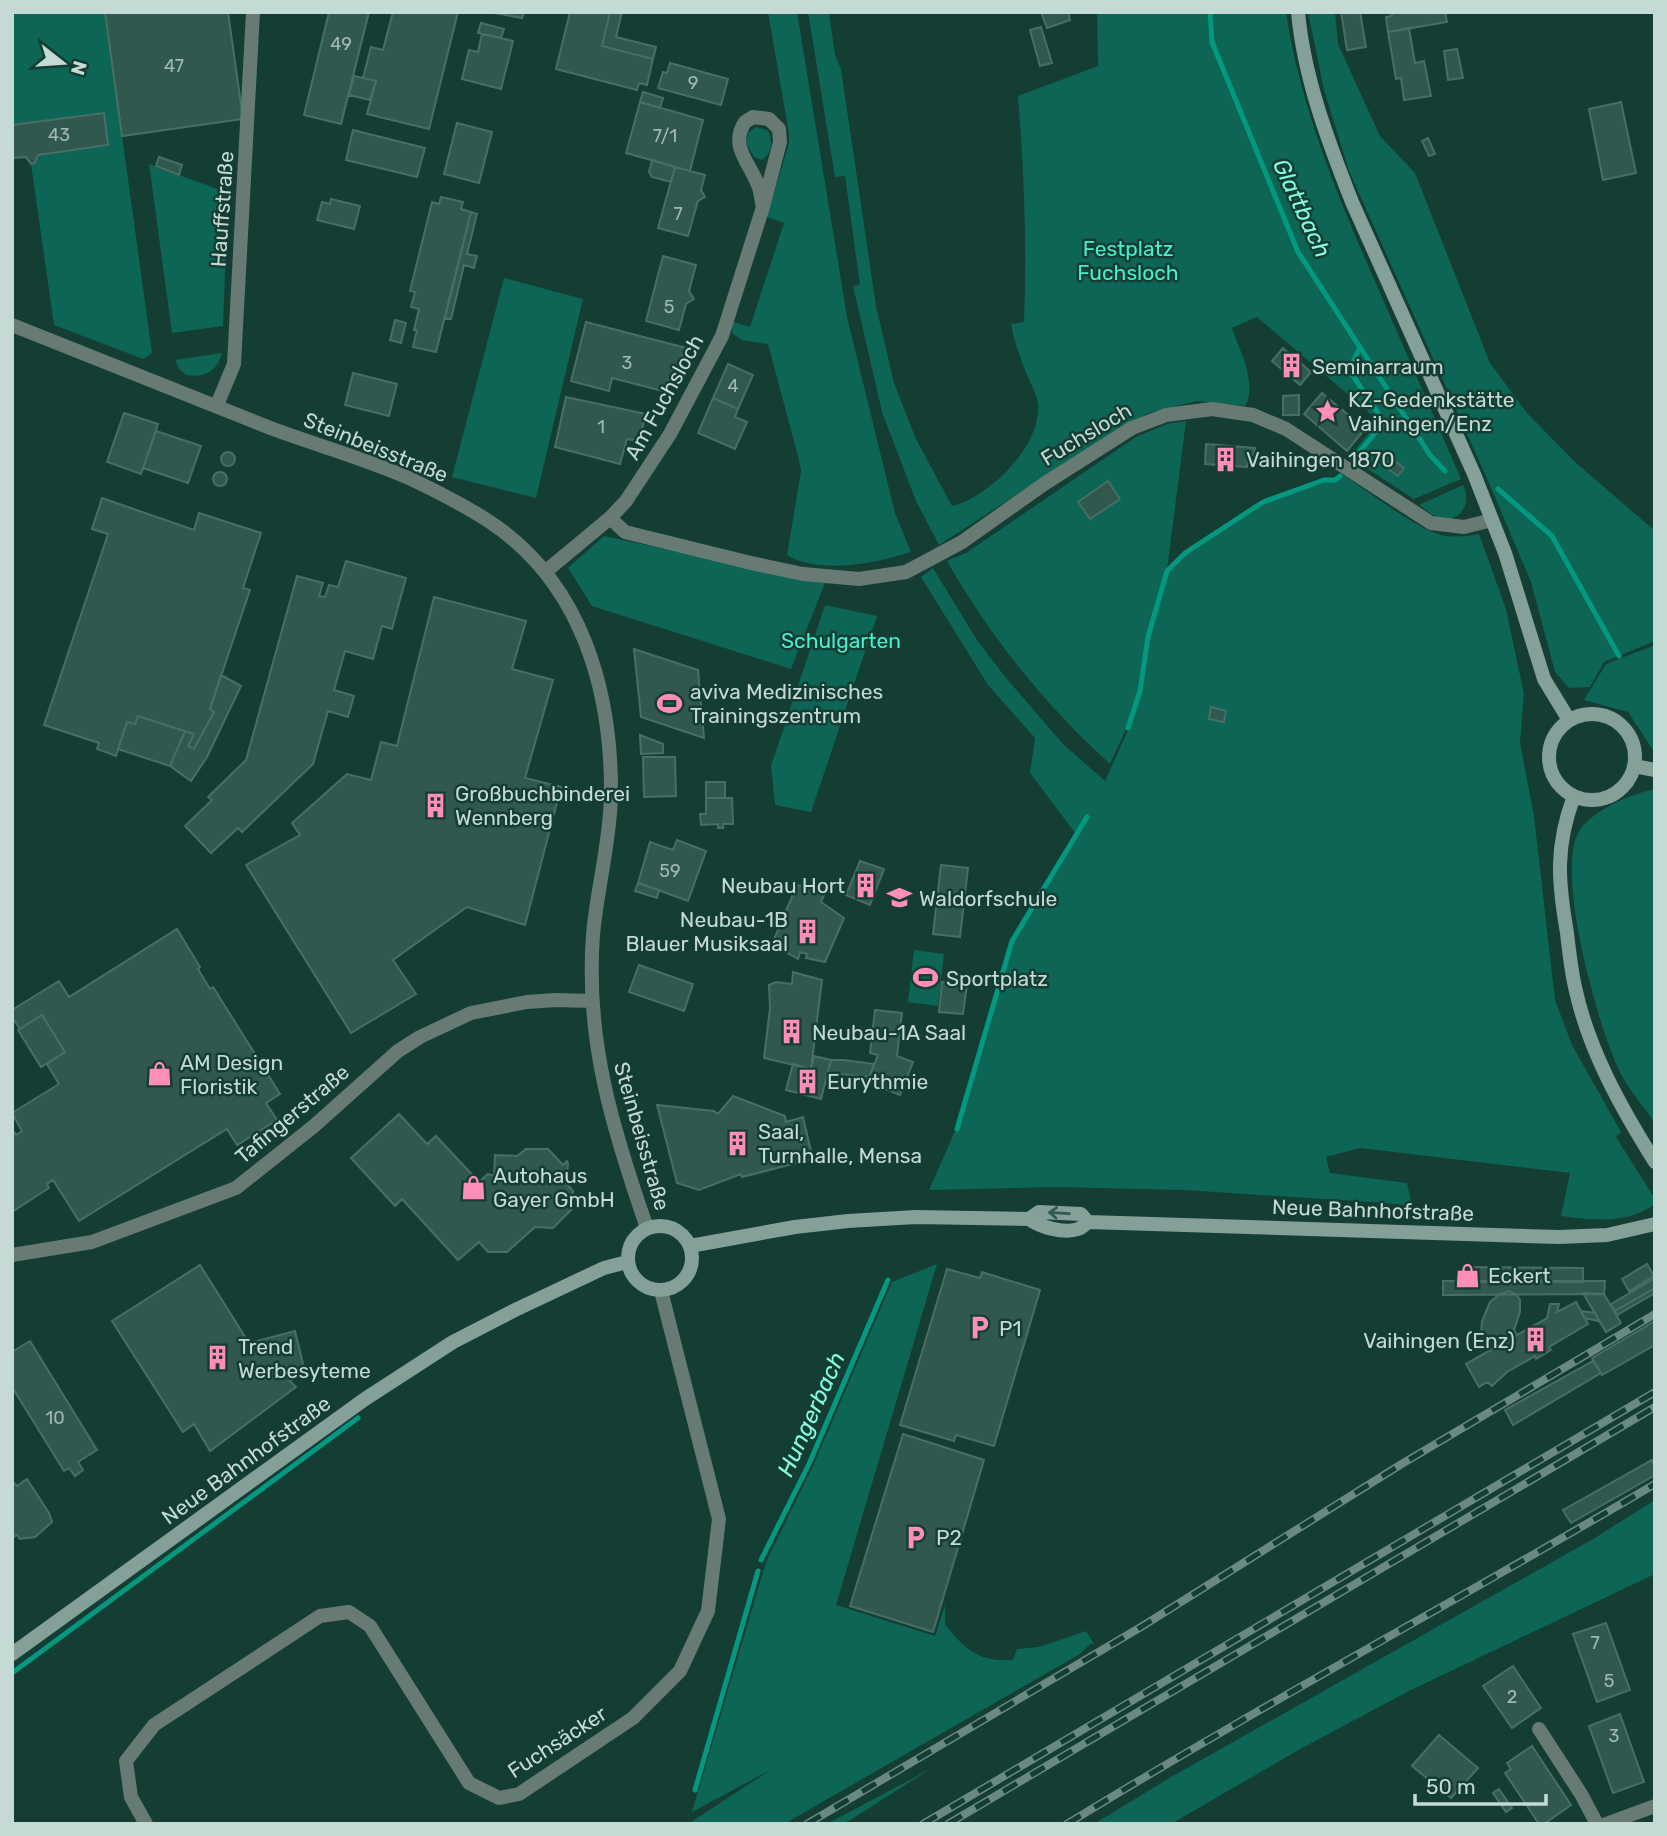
<svg xmlns="http://www.w3.org/2000/svg" width="1667" height="1836" font-family="Rubik,sans-serif">
	<style>
		.green { fill: #0c6555 }
		.lines { fill: none; stroke-linecap: round; stroke-linejoin: round }
		.stream { stroke: #039980; stroke-width: 5 }
		.building { fill: #30584e; stroke: #476f65; stroke-width: 2 }
		.street { stroke: #687a74; stroke-width: 14 }
		.secondary { stroke: #84a098; stroke-width: 14 }
		.rail-casing { stroke: #6a8982; stroke-width: 8 }
		.rail { stroke: #143d34; stroke-width: 5; stroke-dasharray: 16; stroke-linecap: butt }
		.oneway { stroke: #365b52 }
		.labels { text-anchor: middle; dominant-baseline: central; stroke-width: 5; stroke-linejoin: round; paint-order: stroke }
		.number-label { font-size: 18px; fill: #a0bab2 }
		.street-label { font-size: 21px; fill: #c5dad4; stroke: #143d34 }
		.park-label { font-size: 21px; fill: #47efcd; stroke: #143d34 }
		.poi-label { font-size: 21px; fill: #c5dad4; stroke: #143d34; text-anchor: start }
		.water-label { font-size: 23px; font-style: italic; fill: #85fade; stroke: #143d34 }
	</style>
	<rect width="100%" height="100%" fill="#143d34"/>
	<!-- green -->
	<path class="green" d="M12 12H105L152 353 143 359 54 325 31 164 35 163 38 155 108 145 104 113 12 125Z
		M768 12H797L847 317 895 513 911 552C877 563 819 575 787 555L801 471 799 460 768 344 742 340 732 333 733 322 750 327 784 223 767 217 789 143V134Z
		M808 12H829L835 55 841 69 876 306 894 383 916 439 952 506C989 497 1041 446 1038 405 1037 394 1029 381 1025 370 1019 355 1014 340 1011 324L1024 322C1027 246 1024 172 1018 96L1098 66 1097 12H1286C1300 106 1336 192 1374 279 1403 345 1432 412 1461 479L1414 499 1349 457 1379 421 1257 317 1232 328C1239 349 1258 384 1245 406L1197 401 1148 413 1099 441 939 545 916 501 882 412 853 286 860 285 845 176 835 177Z
		M1308 12H1335L1338 44 1380 136 1415 173 1490 363 1527 413 1575 462 1655 531V641L1604 662 1590 687 1569 688 1555 672 1531 582 1489 483 1349 171 1324 90Z
		M756 127 767 130C774 139 772 154 762 160L754 157 746 143 748 133Z
		M149 164 228 193 223 326 172 333Z
		M504 278 583 299 536 498 452 477Z
		M222 353C217 372 204 378 186 375L179 369 175 360Z
		M1186 421 1167 570 1147 637 1139 691 1127 727 1110 764C1044 704 991 638 947 561L966 553 1136 437 1167 424Z
		M1343 475C1368 491 1415 528 1441 535 1453 538 1468 536 1479 534L1506 609 1524 694 1520 743 1534 816 1555 1000 1572 1045 1621 1132 1616 1137 1655 1199V1204C1625 1225 1595 1220 1561 1216L1570 1173 1360 1148 1326 1157 1330 1173 1407 1183 1412 1206 1386 1203 1184 1190 1055 1187 929 1190 956 1129 1011 940 1076 834 1030 773 1035 738 988 685 921 577 933 568 977 640 1006 678 1064 745 1105 781 1129 728 1142 692 1149 637 1168 572 1185 554 1264 503 1324 482 1335 481Z
		M1463 485C1471 500 1464 519 1445 519 1436 519 1426 510 1419 505Z
		M604 536 825 583 791 669 592 606 568 568Z
		M825 605 877 616 811 812 775 805 771 766Z
		M1655 645V753L1628 712 1584 700 1606 664Z
		M1655 789V1123C1643 1106 1628 1089 1619 1070 1598 1026 1556 877 1578 833 1590 811 1631 794 1655 789Z
		M914 950 944 954 938 1006 908 1002Z
		M937 1264 836 1605 935 1636 945 1605V1624C965 1650 979 1662 1013 1660L1017 1649 1039 1647 1086 1631 1094 1644H1090L1080 1654 784 1824H688L772 1769 692 1812 766 1562 813 1466 892 1282Z
		M1655 1500V1574L1409 1691 1302 1748 1171 1824H1094L1171 1777 1593 1539Z
		M932 1768 844 1824H827Z"/>
	<g class="lines">
		<!-- stream -->
		<path class="stream" d="M1210 12 1212 42 1298 252 1430 455 1445 471
			M1356 456 1384 422 1349 370 1360 347
			M1498 489 1552 536 1619 656
			M1128 728 1140 691 1148 637 1167 571 1185 553 1263 502 1324 480H1335L1340 476
			M957 1129 1012 941 1087 817
			M761 1560 809 1464 888 1280
			M12 1673 358 1418
			M695 1790 758 1571"/>
	</g>
	<!-- building -->
	<path class="building" d="M105 12H228L243 119 122 136Z
		M329 12H369L341 124 304 115Z
		M393 12H458L429 129 367 114 376 81 363 78 371 47 383 50Z
		M489 12H524L522 18Z
		M570 12H610L602 46 653 59 647 85 639 83 637 90 556 69Z
		M610 12H622L616 37 656 47 653 59 602 46Z
		M1041 12H1068L1070 20 1047 28Z
		M1341 12H1360L1366 47 1347 50Z
		M1391 12H1445L1447 22 1388 32 1386 17 1392 16Z
		M481 23 504 29 501 38 478 33Z
		M1041 27 1052 63 1040 66 1030 30Z
		M1409 28 1415 63 1424 61 1431 96 1404 100 1401 78 1396 79 1388 32Z
		M482 34 513 41 501 89 462 79 469 50 478 52Z
		M1457 49 1463 78 1448 80 1444 51Z
		M670 63 728 79 721 105 658 88 663 72 667 73Z
		M354 76 376 81 370 100 349 95Z
		M643 92 663 98 660 108 640 102Z
		M640 102 703 120 690 171 626 153Z
		M1621 102 1636 173 1603 180 1589 109Z
		M104 113 108 145 38 155 35 163 31 164 26 157 12 158V125Z
		M457 123 492 132 479 183 444 174Z
		M353 130 425 148 417 177 346 160Z
		M1428 138 1435 154 1429 156 1422 141Z
		M159 157 182 165 179 175 156 166Z
		M652 160 675 167 671 182 652 177 649 172Z
		M675 167 705 175 701 190 705 197 698 201 688 236 658 228Z
		M441 197 463 202 461 209 471 212 436 352 413 347 417 330H414L419 309 411 307 415 292 410 291 432 202 439 204Z
		M331 199 360 206 354 229 317 220 322 202 330 204Z
		M471 212 477 214 467 254 477 256 474 268 464 265 451 319 445 318Z
		M663 256 696 265 689 291 694 299 686 304 679 330 646 321Z
		M395 320 406 323 401 343 390 340Z
		M586 322 686 348 663 391 612 378 609 391 571 381Z
		M1283 348 1311 372 1300 385 1272 361Z
		M728 364 753 375 738 409 713 398Z
		M353 373 397 384 389 416 345 405Z
		M1322 393 1365 429 1347 451 1304 414Z
		M1299 395V415H1283V396Z
		M566 397 646 414 639 441 627 439 620 464 555 447Z
		M713 398 738 409 735 417 747 422 735 449 698 433Z
		M124 413 158 424 141 474 107 462Z
		M156 431 201 446 188 483 143 468Z
		M1206 444 1255 448 1254 455H1248L1247 467 1205 464Z
		M221 459a7 7 0 1 1 14 0a7 7 0 1 1-14 0Z
		M1391 458 1404 468 1398 476 1385 467Z
		M213 479a7 7 0 1 1 14 0a7 7 0 1 1-14 0Z
		M1108 481 1120 499 1090 519 1078 502Z
		M102 498 194 530 199 513 261 533 243 588 250 590 210 709 214 712 194 749 188 746 194 734 138 716 135 724 127 722 116 756 97 749 99 743 44 725 108 534 92 529Z
		M346 561 406 578 392 629 382 626 373 659 345 651 334 690 354 696 348 717 328 711 313 764 242 832 238 828 211 853 185 826 212 800 208 797 246 760 297 576 323 583 319 596 325 597 329 585 338 587Z
		M434 597 526 621 512 669 553 680 525 778 561 787 525 925 467 907 393 960 416 994 351 1033 246 865 300 835 292 823 347 774 371 780 381 742 397 746Z
		M634 649 698 670 704 738 641 717Z
		M221 675 241 686 207 757 191 781 170 766 185 731 194 734 188 746 194 749 214 712 210 709Z
		M1211 707 1226 711 1224 722 1209 719Z
		M138 716 185 731 170 766 118 749 127 722 135 724Z
		M640 735 663 744V753L641 754Z
		M643 757H675L676 796 644 797Z
		M706 782H725V798H706Z
		M706 798H732L733 824H723V828H718V824L701 825 700 814H706Z
		M677 840 706 851 688 901 638 883 650 842 673 850Z
		M860 861 884 869 870 905 846 895Z
		M941 865 968 868 960 937 933 934Z
		M638 883 659 890 657 898 635 891Z
		M797 885 819 891 824 895 821 902 844 918 825 962 806 958 807 954 800 952 798 959 772 944Z
		M177 929 200 967 198 969 210 989 213 987 280 1094 266 1103 277 1120 237 1145 227 1129 79 1221 53 1180 47 1184 49 1188 12 1212V1133L14 1132 16 1135 22 1131 12 1113 59 1084 47 1064 65 1052 42 1015 20 1029 12 1017V1010L59 981 69 997Z
		M639 965 693 984 684 1011 629 992Z
		M793 972 822 980 811 1069 764 1058 770 1008 769 985 776 982 792 984Z
		M942 982 967 985 963 1014 939 1012Z
		M875 1010 902 1013 897 1056 913 1062 900 1095 867 1082 878 1055 870 1053Z
		M42 1015 65 1052 41 1067 18 1030Z
		M814 1056 831 1060 821 1099 786 1090 793 1064 811 1069Z
		M831 1060H844L874 1064 869 1077 841 1074 828 1072Z
		M733 1096 785 1116 786 1122 803 1117 811 1151 816 1158 742 1177 741 1174 699 1190 677 1183 657 1105 714 1111 718 1114Z
		M399 1114 427 1144 436 1136 479 1182 488 1174 494 1176 495 1155 517 1156 526 1149H548L563 1165 567 1161 568 1163 567 1176 563 1179 573 1191 572 1209 553 1228 535 1227 507 1252H488L479 1242 458 1260 402 1199 395 1206 351 1158Z
		M1647 1264 1654 1276 1629 1291 1622 1279Z
		M200 1265 249 1343 295 1331 305 1372 290 1381 296 1387 210 1451 194 1424 183 1432 112 1321Z
		M1463 1267 1583 1268V1282H1462Z
		M947 1269 980 1278 982 1272 1040 1290 994 1446 956 1435 954 1441 900 1425Z
		M1655 1278V1288L1615 1311 1611 1304Z
		M1443 1281H1605L1604 1294 1443 1295Z
		M1655 1288V1293L1617 1315 1615 1311Z
		M1509 1291 1517 1295 1520 1300V1312L1514 1330 1517 1335 1500 1345 1498 1341 1486 1339 1481 1334 1482 1321 1490 1302 1500 1294Z
		M1583 1293 1604 1294 1621 1323 1606 1332Z
		M1576 1302 1588 1324 1549 1347 1551 1350 1536 1359 1535 1356 1507 1372 1492 1386 1487 1382 1479 1387 1466 1364 1547 1318 1550 1304H1559L1557 1312Z
		M1581 1311 1595 1313 1599 1321 1584 1318Z
		M1655 1321V1345L1602 1375 1592 1358Z
		M30 1341 97 1450 78 1462 83 1470 75 1476 69 1468 64 1471 12 1387V1352Z
		M1593 1361 1601 1373 1513 1425 1505 1410Z
		M903 1434 984 1460 933 1632 850 1606Z
		M1652 1460 1655 1466V1475L1571 1523 1563 1510Z
		M27 1479 49 1513 52 1522 35 1537 20 1539 17 1535 12 1538V1484L14 1483 17 1486Z
		M1606 1623 1630 1690 1597 1702 1573 1634Z
		M1513 1666 1541 1708 1512 1728 1483 1686Z
		M1620 1714 1644 1782 1613 1793 1589 1726Z
		M1439 1735 1478 1768 1451 1798 1412 1766Z
		M1532 1746 1571 1805 1544 1824H1539L1505 1773 1511 1769 1507 1763Z
		M1499 1789 1512 1808 1506 1812 1493 1793Z"/>
	<g class="lines">
		<!-- street -->
		<path class="street" d="M12 325C99 360 186 395 273 429 319 446 367 459 411 479 438 492 466 506 490 522 582 583 612 691 611 796 610 843 597 889 593 935 585 1040 613 1130 647 1228
			M217 405 234 364 253 12
			M610 518 625 532 751 563 803 574 859 579 906 572 962 542 1044 484 1132 428 1166 415 1212 409 1253 415 1286 429 1431 523 1464 527 1492 520
			M545 572 610 518 626 501 670 434 722 336 763 207 780 142 779 129 769 119 753 117 745 122C729 146 750 163 758 185 761 192 761 200 763 207
			M12 1255 92 1242 236 1188 314 1126 398 1051 420 1037 471 1013 527 1002 556 1000 591 1001
			M1539 1729 1581 1794 1597 1824
			M146 1824 131 1797 126 1761 154 1725 320 1616 349 1612 370 1626 469 1783 499 1798 519 1794 633 1718 680 1671 708 1611 719 1519 661 1291
			M1606 1824 1655 1806"/>
		<!-- secondary -->
		<path class="secondary" d="M1298 12C1304 78 1328 141 1352 202L1474 474 1505 553 1544 679 1569 720
			M1549 757a43 43 0 1 1 86 0a43 43 0 1 1-86 0Z
			M1634 766 1655 770
			M1574 796C1555 847 1558 881 1567 933 1569 951 1571 969 1575 987 1588 1049 1621 1108 1655 1162
			M1029 1219 1039 1212 1081 1214 1088 1222
			M628 1258a32 32 0 1 1 64 0a32 32 0 1 1-64 0Z
			M690 1246 795 1227 848 1221 916 1217 1029 1219C1040 1227 1064 1234 1078 1229 1082 1228 1085 1224 1088 1222L1559 1237 1607 1235 1655 1224
			M12 1654 365 1399 453 1342 515 1310 604 1268 627 1262"/>
		<defs>
			<path id="rail" d="M807 1824 1141 1627 1400 1465 1655 1314
				M923 1824 1655 1392
				M948 1824 1655 1407
				M1067 1824C1260 1706 1460 1599 1655 1484"/>
		</defs>
		<!-- rail casing -->
		<use href="#rail" class="rail-casing"/>
		<!-- rail -->
		<use href="#rail" class="rail"/>
	</g>
	<!-- one-way arrows -->
	<defs><path id="oneway-shaft" d="M-6 0H5M1.5-3L5.5 0L1.5 3" fill="none" stroke-width="1.6" stroke-linecap="round" stroke-linejoin="round" transform="scale(1.75)"/></defs>
	<use class="oneway" href="#oneway-shaft" transform="translate(1059 1213) rotate(-176)"/>
	<!-- icons -->
	<defs>
		<symbol id="building-bare" viewBox="-9 -9 18 18"><path d="M-4-6H4V6H1V3H-1V6H-4ZM-2.5-4.3h1.7v1.8h-1.7ZM.8-4.3h1.7v1.8H.8ZM-2.5-1h1.7V.8h-1.7ZM.8-1h1.7V.8H.8Z" fill="#ff8eba" stroke="#143d34" stroke-width="2.5" paint-order="stroke"/></symbol>
		<symbol id="sight-bare" viewBox="-9 -9 18 18"><path d="M0-6L1.8-2.2L6-1.7L2.9 1.2L3.7 5.4L0 3.3L-3.7 5.4L-2.9 1.2L-6-1.7L-1.8-2.2Z" fill="#ff8eba" stroke="#143d34" stroke-width="2.5" paint-order="stroke"/></symbol>
		<symbol id="stadium-bare" viewBox="-9 -9 18 18"><path d="M0-5a6.5 5 0 1 0 0 10a6.5 5 0 1 0 0-10ZM-3.5-1.8h7v3.6h-7Z" fill="#ff8eba" stroke="#143d34" stroke-width="2.5" paint-order="stroke"/></symbol>
		<symbol id="school-bare" viewBox="-9 -9 18 18"><path d="M0-5L7-2L0 1L-7-2ZM-4 1L0 2.5L4 1V4Q0 6-4 4Z" fill="#ff8eba" stroke="#143d34" stroke-width="2.5" paint-order="stroke"/></symbol>
		<symbol id="shop-bare" viewBox="-9 -9 18 18"><path d="M-5-2.5h2.3a2.7 3.5 0 0 1 5.4 0H5L5.5 6h-11ZM-1.5-2.5h3a1.5 2.3 0 0 0-3 0Z" fill="#ff8eba" stroke="#143d34" stroke-width="2.5" paint-order="stroke"/></symbol>
		<symbol id="parking-bare" viewBox="-9 -9 18 18"><path d="M-3.5-5.5H1a3.5 3.5 0 0 1 0 7H-1V5.5H-3.5ZM-1-3.4V-.6H.8a1.4 1.4 0 0 0 0-2.8Z" fill="#ff8eba" stroke="#143d34" stroke-width="2.5" paint-order="stroke"/></symbol>
	</defs>
	<g fill-rule="evenodd">
		<use href="#building-bare" x="1274" y="348" width="35" height="35"/>
		<use href="#sight-bare" x="1310" y="394" width="35" height="35"/>
		<use href="#building-bare" x="1208" y="442" width="35" height="35"/>
		<use href="#stadium-bare" x="652" y="686" width="35" height="35"/>
		<use href="#building-bare" x="418" y="788" width="35" height="35"/>
		<use href="#building-bare" x="848" y="868" width="35" height="35"/>
		<use href="#school-bare" x="882" y="880" width="35" height="35"/>
		<use href="#building-bare" x="790" y="914" width="35" height="35"/>
		<use href="#stadium-bare" x="908" y="960" width="35" height="35"/>
		<use href="#building-bare" x="774" y="1014" width="35" height="35"/>
		<use href="#shop-bare" x="142" y="1056" width="35" height="35"/>
		<use href="#building-bare" x="790" y="1064" width="35" height="35"/>
		<use href="#building-bare" x="720" y="1126" width="35" height="35"/>
		<use href="#shop-bare" x="456" y="1170" width="35" height="35"/>
		<use href="#shop-bare" x="1450" y="1258" width="35" height="35"/>
		<use href="#parking-bare" x="962" y="1310" width="35" height="35"/>
		<use href="#building-bare" x="1518" y="1322" width="35" height="35"/>
		<use href="#building-bare" x="200" y="1340" width="35" height="35"/>
		<use href="#parking-bare" x="898" y="1520" width="35" height="35"/>
	</g>
	<g class="labels">
		<!-- number labels -->
		<g class="number-label">
			<text x="341" y="44">49</text>
			<text x="174" y="66">47</text>
			<text x="693" y="83">9</text>
			<text x="59" y="135">43</text>
			<text x="665" y="136">7/1</text>
			<text x="678" y="214">7</text>
			<text x="669" y="307">5</text>
			<text x="627" y="363">3</text>
			<text x="733" y="386">4</text>
			<text x="601" y="427">1</text>
			<text x="670" y="871">59</text>
			<text x="55" y="1418">10</text>
			<text x="1595" y="1643">7</text>
			<text x="1609" y="1681">5</text>
			<text x="1512" y="1697">2</text>
			<text x="1614" y="1736">3</text>
		</g>
		<!-- street labels -->
		<g class="street-label">
			<text transform="translate(222 209) rotate(-86)">Hauffstraße</text>
			<text transform="translate(664 397) rotate(-61)">Am Fuchsloch</text>
			<text transform="translate(1086 434) rotate(-31)">Fuchsloch</text>
			<text transform="translate(376 447) rotate(22)">Steinbeisstraße</text>
			<text transform="translate(292 1114) rotate(-40)">Tafingerstraße</text>
			<text transform="translate(642 1136) rotate(74)">Steinbeisstraße</text>
			<text transform="translate(1373 1210) rotate(2)">Neue Bahnhofstraße</text>
			<text transform="translate(246 1460) rotate(-36)">Neue Bahnhofstraße</text>
			<text transform="translate(557 1742) rotate(-33)">Fuchsäcker</text>
		</g>
		<!-- park labels -->
		<g class="park-label">
			<text x="1128" y="248">Festplatz<tspan x="1128" dy="24">Fuchsloch</tspan></text>
			<text x="841" y="640">Schulgarten</text>
		</g>
		<!-- poi labels -->
		<g class="poi-label">
			<text x="1312" y="366">Seminarraum</text>
			<text x="1348" y="399">KZ-Gedenkstätte<tspan x="1348" dy="24">Vaihingen/Enz</tspan></text>
			<text x="1246" y="459">Vaihingen 1870</text>
			<text x="690" y="691">aviva Medizinisches<tspan x="690" dy="24">Trainingszentrum</tspan></text>
			<text x="455" y="793">Großbuchbinderei<tspan x="455" dy="24">Wennberg</tspan></text>
			<text x="845" y="885" text-anchor="end">Neubau Hort</text>
			<text x="919" y="898">Waldorfschule</text>
			<text x="788" y="919" text-anchor="end">Neubau-1B<tspan x="788" dy="24">Blauer Musiksaal</tspan></text>
			<text x="946" y="978">Sportplatz</text>
			<text x="812" y="1032">Neubau-1A Saal</text>
			<text x="180" y="1062">AM Design<tspan x="180" dy="24">Floristik</tspan></text>
			<text x="827" y="1081">Eurythmie</text>
			<text x="758" y="1131">Saal,<tspan x="758" dy="24">Turnhalle, Mensa</tspan></text>
			<text x="493" y="1175">Autohaus<tspan x="493" dy="24">Gayer GmbH</tspan></text>
			<text x="1488" y="1275">Eckert</text>
			<text x="999" y="1328">P1</text>
			<text x="1515" y="1340" text-anchor="end">Vaihingen (Enz)</text>
			<text x="238" y="1346">Trend<tspan x="238" dy="24">Werbesyteme</tspan></text>
			<text x="936" y="1537">P2</text>
		</g>
		<!-- water labels -->
		<g class="water-label">
			<text transform="translate(1302 208) rotate(65)">Glattbach</text>
			<text transform="translate(811 1414) rotate(-66)">Hungerbach</text>
		</g>
	</g>
	<!-- border -->
	<rect width="1667" height="1836" fill="none" stroke="#c5dad4" stroke-width="28"/>
	<!-- north arrow -->
	<g transform="translate(63 63) rotate(107)" stroke="#143d34" stroke-width="5" paint-order="stroke">
	<path d="M0-5L12 26L0 18L-12 26Z" fill="#c5dad4"/>
	<text y="-10" font-size="19" font-weight="bold" text-anchor="middle" fill="#c5dad4">N</text>
	</g>
	<!-- scale -->
	<path d="M1415 1794v10h131v-10" fill="none" stroke="#c5dad4" stroke-width="3.5"/>
	<text x="1426" y="1794" font-size="21" fill="#c5dad4" stroke="#143d34" stroke-width="5" paint-order="stroke">50 m</text>
</svg>
